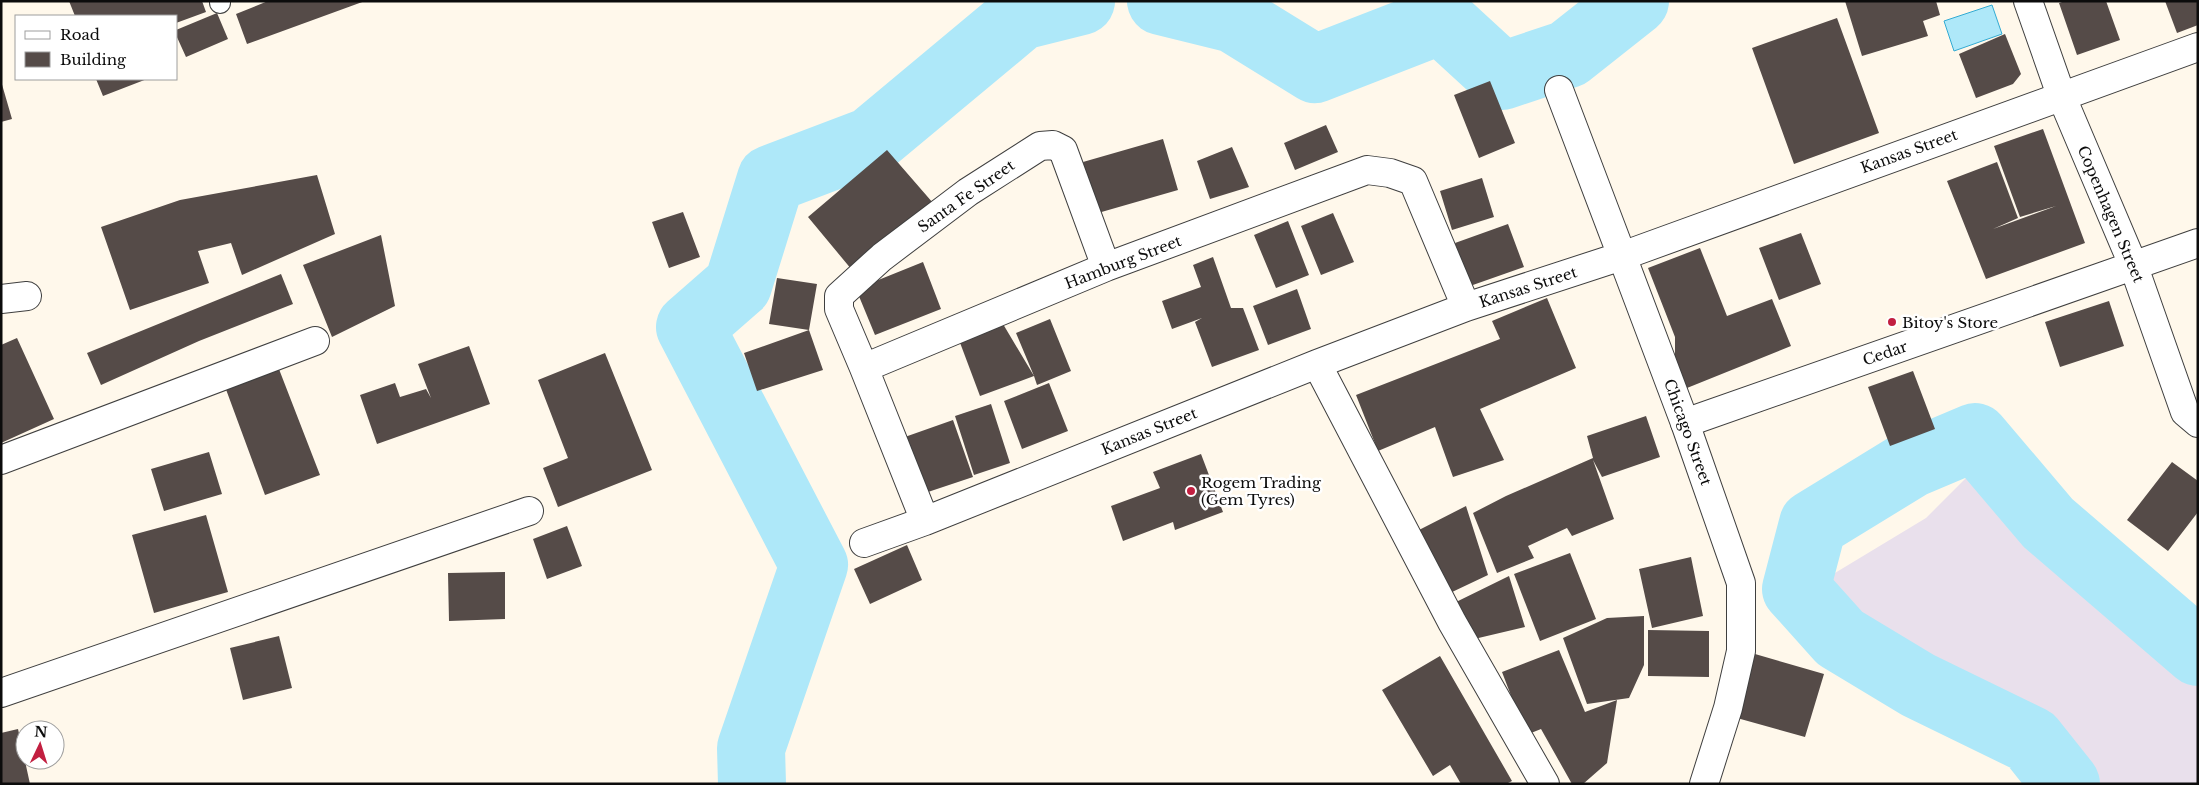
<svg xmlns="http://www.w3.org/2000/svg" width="2199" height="785" font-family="'Libre Baskerville',serif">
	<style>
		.industrial { fill: #e9e0ec }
		.water { fill: #aee8f9; stroke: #32abd3 }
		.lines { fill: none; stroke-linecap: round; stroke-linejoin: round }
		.river { stroke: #aee8f9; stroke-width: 68 }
		.building { fill: #554b48 }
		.service-casing { stroke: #3f3f3f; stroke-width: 22 }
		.minor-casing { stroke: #3f3f3f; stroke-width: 30 }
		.tertiary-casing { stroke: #3f3f3f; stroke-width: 30 }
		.service { stroke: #fff; stroke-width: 20 }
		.minor { stroke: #fff; stroke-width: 28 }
		.tertiary { stroke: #fff; stroke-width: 28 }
		.poi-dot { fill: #c21f40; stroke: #fff; stroke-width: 2 }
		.labels { text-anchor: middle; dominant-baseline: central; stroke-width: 5; stroke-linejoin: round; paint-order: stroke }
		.street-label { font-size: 15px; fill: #0c0c0c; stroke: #fff }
		.poi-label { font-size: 15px; fill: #0c0c0c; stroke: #fff; text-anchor: start }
	</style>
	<rect width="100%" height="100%" fill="#fff8eb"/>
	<!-- industrial -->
	<path class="industrial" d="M1976 468 2013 529 2198 681V784H2093L2052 739 1977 683 1893 644 1833 601 1825 579 1926 518Z"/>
	<!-- water -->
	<path class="water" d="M1992 5 2002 34 1954 51 1944 21Z"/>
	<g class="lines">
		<!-- river -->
		<path class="river" d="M1161 1 1234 19 1315 69 1441 20 1502 76 1568 54 1635 1
			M752 784 751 748 814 565 690 327 738 285 771 179 871 141 1021 16 1081 1
			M2066 784 2031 740 1918 685 1840 638 1796 589 1813 524 1911 464 1975 437 2048 523 2198 652"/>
	</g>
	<!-- building -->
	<path class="building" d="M69 1H202L206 12 176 23V16H75Z
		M268 1H365L247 44 236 14Z
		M1845 1H1936L1940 15 1923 21 1928 36 1862 56Z
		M2065 1H2106L2120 40 2077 55 2059 3Z
		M2165 1H2198V25L2177 33Z
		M217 13 228 39 186 57 176 35V30Z
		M1837 18 1879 133 1794 164 1752 48Z
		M2005 34 2021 74 2013 84 1976 98 1959 54Z
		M96 79H147L103 96Z
		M1 81 12 119 1 122Z
		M1490 81 1515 143 1479 158 1454 95Z
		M1326 125 1338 152 1295 170 1284 143Z
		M2043 129 2085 243 1986 279 1947 181 1997 162 2018 218 1993 229 2056 206 2020 217 1994 146Z
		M1163 139 1178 190 1098 213 1083 162Z
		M1232 147 1249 187 1210 199 1197 161Z
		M887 150 933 203 852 270 808 217Z
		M317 175 335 234 242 275 231 243 198 251 209 283 130 310 101 227 180 200Z
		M1482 178 1494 217 1452 230 1440 191Z
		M683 212 700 257 669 268 652 222Z
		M1333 213 1354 262 1321 275 1301 226Z
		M1288 221 1309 275 1276 288 1254 235Z
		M1508 224 1524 267 1470 286 1455 243Z
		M1801 233 1821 284 1779 300 1759 248Z
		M381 235 395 306 332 337 303 265Z
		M1700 248 1727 316 1772 299 1791 346 1687 388 1675 358V337L1648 268Z
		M1213 257 1231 308H1243L1259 350 1212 367 1195 322 1202 318 1172 329 1162 301 1201 287 1193 265Z
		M923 262 941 309 875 335 856 289Z
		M281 274 293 304 199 341 101 385 87 353Z
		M777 278 817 284 809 330 769 324Z
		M1297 289 1311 329 1268 345 1253 306Z
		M1547 298 1576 368 1480 409 1504 460 1453 477 1435 427 1378 451 1356 395 1500 339 1492 321Z
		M2109 301 2124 346 2060 367 2045 322Z
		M1050 319 1071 371 1037 385 1034 376 980 396 959 340 1003 324 1034 376 1016 333Z
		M809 330 823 370 757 391 744 353Z
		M17 338 54 419 1 443V345Z
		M469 346 490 404 377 444 360 395 395 383 400 397 426 389 431 398 418 364Z
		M605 353 652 470 558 507 543 468 568 458 538 380Z
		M277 364 320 475 265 495 224 384Z
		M1913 371 1935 429 1890 446 1868 387Z
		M1049 383 1068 431 1022 449 1004 401Z
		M991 404 1010 463 974 475 955 416Z
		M1646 416 1660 457 1602 477 1593 460 1614 519 1572 536 1567 528 1528 546 1534 558 1497 573 1473 513 1506 496 1593 458 1587 436Z
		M953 420 973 477 922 494 902 438Z
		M209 452 222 494 164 511 151 469Z
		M1201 454 1223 512 1175 530 1173 522 1123 541 1111 506 1160 488 1153 472Z
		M2172 462 2198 481V512L2168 551 2127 520Z
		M1466 506 1488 575 1450 593 1419 530Z
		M206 515 228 592 154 613 132 535Z
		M567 526 582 566 547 579 533 539Z
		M907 545 922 580 870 604 854 569Z
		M1570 553 1596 619 1540 641 1514 574Z
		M1691 557 1703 616 1652 628 1639 569Z
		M505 572V619L449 621 448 573Z
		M1509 576 1525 627 1470 640 1452 604Z
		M1644 616V665L1629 698 1587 704 1563 638 1607 618Z
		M1648 630 1709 631V677L1648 676Z
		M279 636 292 688 243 700 230 648Z
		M1559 650 1585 712 1617 700 1607 763 1583 784H1572L1541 729 1526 735 1502 672Z
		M1755 654 1824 674 1805 737 1737 718Z
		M1440 656 1512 781 1506 784H1461L1450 765 1433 776 1382 690Z
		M18 729 30 784H1V733Z"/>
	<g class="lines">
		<defs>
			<path id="service" d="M220 1V3"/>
			<path id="minor" d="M2028 1 2061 95 2134 267 2185 412 2198 423
				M1 299 27 296
				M1317 364 1452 622 1545 784
				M864 368 839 309V296L882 257 968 192 1040 146 1053 145 1063 150 1106 267
				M1685 423 2198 243
				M1 460 315 341
				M925 521 864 368 1106 267 1367 170 1390 173 1413 181 1466 307
				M864 543 925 521 1317 364 1466 307 1622 256 1559 90
				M1 693 529 511"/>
			<path id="tertiary" d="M1704 784 1728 708 1741 651V583L1685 423 1622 256 2198 47"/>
		</defs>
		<!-- service casing -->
		<use href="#service" class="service-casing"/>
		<!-- minor casing -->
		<use href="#minor" class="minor-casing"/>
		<!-- tertiary casing -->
		<use href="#tertiary" class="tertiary-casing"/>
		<!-- service -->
		<use href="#service" class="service"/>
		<!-- minor -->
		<use href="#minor" class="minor"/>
		<!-- tertiary -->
		<use href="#tertiary" class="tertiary"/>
	</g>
	<!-- markers -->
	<g class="poi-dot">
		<circle cx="1892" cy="322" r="5"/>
		<circle cx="1191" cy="491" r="5"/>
	</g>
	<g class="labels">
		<!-- street labels -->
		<g class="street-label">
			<text transform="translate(1909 151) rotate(-20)">Kansas Street</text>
			<text transform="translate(966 196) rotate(-35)">Santa Fe Street</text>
			<text transform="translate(2111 214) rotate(67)">Copenhagen Street</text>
			<text transform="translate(1123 262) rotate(-21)">Hamburg Street</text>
			<text transform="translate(1528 287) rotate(-18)">Kansas Street</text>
			<text transform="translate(1885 353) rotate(-19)">Cedar</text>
			<text transform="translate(1149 431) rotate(-22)">Kansas Street</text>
			<text transform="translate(1688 432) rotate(70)">Chicago Street</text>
		</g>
		<!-- poi labels -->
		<g class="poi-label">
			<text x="1902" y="322">Bitoy's Store</text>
			<text x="1201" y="482">Rogem Trading<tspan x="1201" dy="17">(Gem Tyres)</tspan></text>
		</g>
	</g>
	<!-- border -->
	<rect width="2199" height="785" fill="none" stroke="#0c0c0c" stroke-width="5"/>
	<!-- legend -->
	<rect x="15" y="15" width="162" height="65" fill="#ffffff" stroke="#9e9e9e"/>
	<rect x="25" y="31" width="25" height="8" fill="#ffffff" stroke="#9e9e9e"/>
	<text x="60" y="40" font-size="15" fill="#0c0c0c">Road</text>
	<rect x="25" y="52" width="25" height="15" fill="#554b48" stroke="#9e9e9e"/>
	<text x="60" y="65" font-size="15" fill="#0c0c0c">Building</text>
	<!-- north arrow -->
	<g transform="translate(40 745) rotate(4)"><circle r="24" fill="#ffffff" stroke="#9e9e9e"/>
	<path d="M0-4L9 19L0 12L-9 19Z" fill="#c21f40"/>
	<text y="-8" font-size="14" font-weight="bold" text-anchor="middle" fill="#0c0c0c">N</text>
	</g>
</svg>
